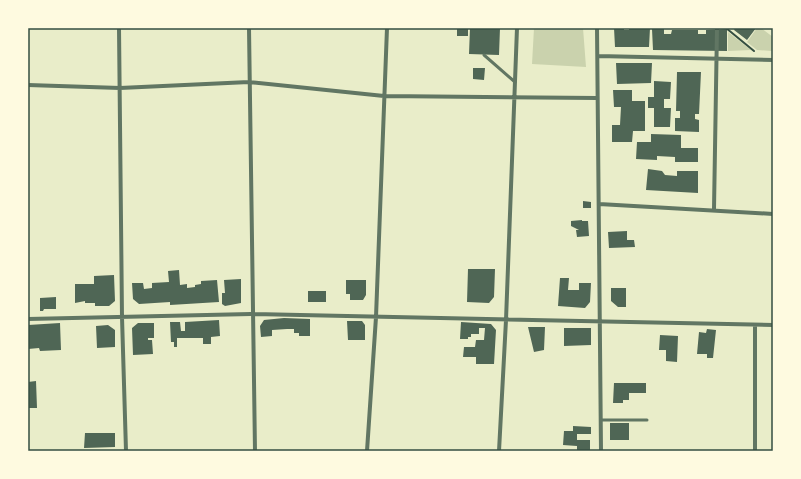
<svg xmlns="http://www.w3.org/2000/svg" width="801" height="479" font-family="'DejaVu Sans',sans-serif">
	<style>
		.green { fill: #cad2ad }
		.building { fill: #4f6655 }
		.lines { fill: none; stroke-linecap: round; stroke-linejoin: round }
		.path { stroke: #344e41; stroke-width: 2 }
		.service { stroke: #617663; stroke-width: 3 }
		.minor { stroke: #617663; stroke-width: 4 }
		.neatline { fill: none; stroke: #344e41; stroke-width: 1.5 }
	</style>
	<rect width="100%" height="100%" fill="#e9edc9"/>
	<!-- green -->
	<path class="green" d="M534 28H583L586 67 532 64Z
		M757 28H761L773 37 772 51 757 50 747 42Z
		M728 32 751 50 728 51Z"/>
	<!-- building -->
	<path class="building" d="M457 28H468V36H457Z
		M470 28H500L499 55 469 54Z
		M614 28H624V30H629V28H650L649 47H615Z
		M735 28H756L747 40 734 30Z
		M652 29H664V34H671L672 30H698V34H706V30L727 29V51L653 50Z
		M616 63H652L651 83 617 84Z
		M473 68H485L484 80 473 79Z
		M677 72H701L699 114H695V119L699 120V132L675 131V118H680V111H676Z
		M654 81 671 82 670 99H664V108H671L670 127H654V108H648V97H654Z
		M613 90H632V101H645V131H633L632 142H612V125H620L621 107H614Z
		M651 134 681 135V148H698V162H675V157L657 156V160L636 159 637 142H651Z
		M648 169 662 171 665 175 677 176V171H698V193L646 190Z
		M583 201 591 202V208H583Z
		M582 220V221H588L589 236 577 237 576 230H579L571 226V221Z
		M627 231V240H634L635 247 609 248 608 232Z
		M468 269H495L494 297 489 303 467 302Z
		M179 270 180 285 187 284V288L195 287V285L201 284V281L217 280 219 302 170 305V302L139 304 133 299 132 283H143L144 289 152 288V283L169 282 168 271Z
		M114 275 115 301 109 306H95V303H85V301L75 303V284H94V276Z
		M560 278H569L568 290H579V283H591L590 302 585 308 558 306Z
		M241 279V303L225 306 222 304V293H225L224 280Z
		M346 280H366V295L363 300H350V294H346Z
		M611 288H626V307H618L611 301Z
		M308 291H326V302H308Z
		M56 297V309H44L43 311H40V298Z
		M284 318 310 319V336H299V333H294V329H287L272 330V336L261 337 260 326 264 320Z
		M219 320 220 336 211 337V344H203V338H177V347H174V342H171L170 322H180L181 331H185V322Z
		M347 321H362L365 325V340H348Z
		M461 322 491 324 496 330 494 364H476V357H463L464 347H475L476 340H484L485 328H479V334H471V337H468V339H460Z
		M60 323 61 350 40 351 39 348 28 349V325Z
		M138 323H154V338H148V340H152L153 354 133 355 132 328Z
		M108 325 115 330V347L97 348 96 326Z
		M528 327H545L544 350 534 352Z
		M564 328H591V345L564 346Z
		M707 329 716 330 713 358H707V354H697L699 332 706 333Z
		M660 335 678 336 677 362 666 361V350H659Z
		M36 381 37 408H28V382Z
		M614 383H646V393H629V400H623V403H613Z
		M610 423H629V440H610Z
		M573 426 591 427V434H577V440H590V451H577V446L563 445 564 431H573Z
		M85 433H115V447L84 448Z"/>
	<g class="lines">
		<!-- path -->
		<path class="path" d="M726 28 754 51"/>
		<!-- service -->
		<path class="service" d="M484 55 515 82
			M601 420H647"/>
		<!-- minor -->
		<path class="minor" d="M119 28 122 317 126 451
			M249 28 255 451
			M597 28 601 451
			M598 56 773 60
			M28 85 120 88 249 82 384 96 597 98
			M599 204 773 214
			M714 209 717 28
			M28 319 251 314 773 325
			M755 325V451
			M367 451 376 317 387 28
			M499 451 506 320 517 28"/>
	</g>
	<!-- border -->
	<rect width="801" height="479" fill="none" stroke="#fefae0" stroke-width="58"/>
	<rect x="29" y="29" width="743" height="421" class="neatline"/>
</svg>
